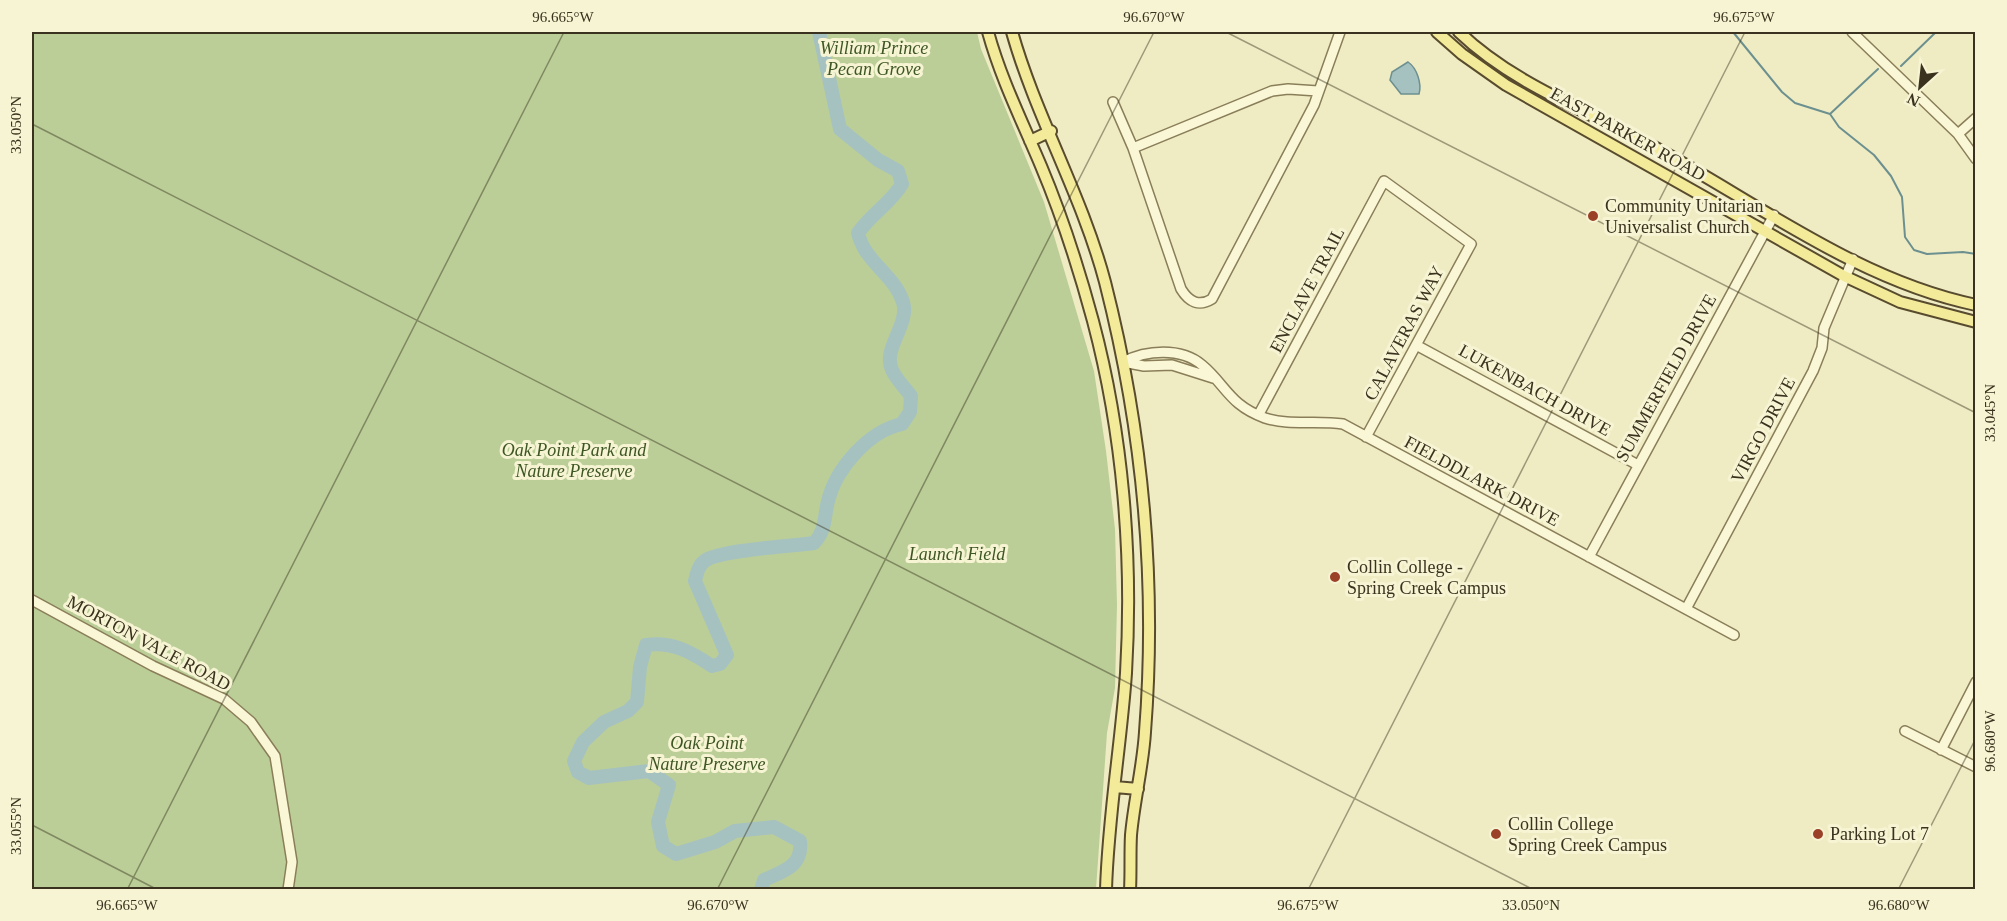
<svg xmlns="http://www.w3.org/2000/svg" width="2007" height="921" font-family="'Times New Roman',serif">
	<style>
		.green { fill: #bbce97 }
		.water { fill: #a6c2c0; stroke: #6c9090; stroke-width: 1.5 }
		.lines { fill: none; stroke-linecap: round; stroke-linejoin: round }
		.stream { stroke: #6c9090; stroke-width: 2 }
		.river { stroke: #a6c2c0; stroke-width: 14 }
		.minor-casing { stroke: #8a7e59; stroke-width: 12 }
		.major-casing { stroke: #584b2e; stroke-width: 14 }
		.minor { stroke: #faf7d7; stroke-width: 9 }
		.major { stroke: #f3eb9a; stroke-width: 10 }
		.ticks { fill: none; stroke: #3a321e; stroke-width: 1.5; stroke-opacity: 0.45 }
		.poi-dot { fill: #9a4128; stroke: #f6f4d3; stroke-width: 2 }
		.labels { text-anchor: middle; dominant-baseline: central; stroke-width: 6; stroke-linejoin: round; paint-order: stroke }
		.park-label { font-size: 18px; font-style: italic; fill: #3e5624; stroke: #f6f4d3 }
		.street-label { font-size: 18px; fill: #3a321e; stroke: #f6f4d3 }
		.poi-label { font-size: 18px; fill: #3a321e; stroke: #f6f4d3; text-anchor: start }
		.neatline { fill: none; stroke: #3a321e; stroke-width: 2 }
		.ticks-label { font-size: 15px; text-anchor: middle; fill: #3a321e }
	</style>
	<rect width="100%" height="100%" fill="#efecc3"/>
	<!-- green -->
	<path class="green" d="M32 32H977L981 49 1044 202 1094 371 1106 451 1115 529 1117 605 1115 688 1107 733 1096 889H32Z"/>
	<!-- water -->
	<path class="water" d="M1408 62C1417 68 1422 84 1419 94H1401L1390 80 1392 72Z"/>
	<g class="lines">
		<!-- stream -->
		<path class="stream" d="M1733 32 1782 92 1795 103 1830 114 1839 127 1874 155 1891 176 1902 197 1905 237 1914 250 1927 254 1963 252 1976 254
			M1901 66 1936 32
			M1830 114 1878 69"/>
		<!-- river -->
		<path class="river" d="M761 890 764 880C784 871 803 866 800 841L774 827 735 831 715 842 676 854 663 846 658 822 669 785 649 771 589 778 578 772 574 761 583 742 604 722 628 711 637 702 640 667 646 645C672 641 691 652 712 666L720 664 727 655 695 581C697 573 698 565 706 560 722 550 792 546 814 543 826 531 824 517 828 501 836 468 869 431 902 424L910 412 911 396C905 388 896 379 892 370 882 348 910 325 903 302 894 274 865 263 858 233 871 214 891 203 902 184L898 171 878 160 840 129 819 32"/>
		<defs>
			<path id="minor" d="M1852 32 1958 134 1976 159
				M1113 102 1133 148 1181 289C1189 302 1199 307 1212 299L1314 105 1340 32
				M1958 134 1976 118
				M1133 148 1272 91 1288 89 1318 91
				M1416 345 1638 465
				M1123 362C1146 350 1181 347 1202 365 1226 385 1229 405 1265 418 1289 426 1317 420 1343 424L1734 635
				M1123 362 1144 366 1172 365 1213 378
				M1259 414 1384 181 1471 244 1366 437
				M1589 557 1774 215
				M32 600 153 666 224 699 251 722 275 756 292 862 288 890
				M1686 609 1813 371 1822 348 1824 328 1853 259
				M1905 731 1976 767
				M1941 750 1976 682"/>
			<path id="major" d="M988 32C1001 79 1022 121 1041 166 1062 216 1079 269 1093 321 1123 434 1133 556 1126 673 1121 745 1108 817 1106 890
				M1012 32C1036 117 1082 195 1105 282 1143 431 1157 578 1145 732 1143 766 1134 801 1131 835 1130 853 1131 871 1130 890
				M1437 32 1462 54 1506 85 1844 276 1900 302 1976 322
				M1459 32C1513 84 1588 111 1654 147 1757 203 1859 281 1976 305
				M1030 141 1051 131
				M1115 787 1138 789"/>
		</defs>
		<!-- minor casing -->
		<use href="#minor" class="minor-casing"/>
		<!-- major casing -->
		<use href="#major" class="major-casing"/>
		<!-- minor -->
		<use href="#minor" class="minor"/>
		<!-- major -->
		<use href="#major" class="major"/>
	</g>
	<!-- ticks -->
	<path class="ticks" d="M1226 32 1976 413M32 124 1534 890M32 825 158 890M127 890 564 32M717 890 1154 32M1308 890 1745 32M1898 890 1976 738"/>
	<!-- markers -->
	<g class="poi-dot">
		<circle cx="1593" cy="216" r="6"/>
		<circle cx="1335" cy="577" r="6"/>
		<circle cx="1496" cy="834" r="6"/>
		<circle cx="1818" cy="834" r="6"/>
	</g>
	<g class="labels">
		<!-- park labels -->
		<g class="park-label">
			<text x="874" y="48">William Prince<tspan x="874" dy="21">Pecan Grove</tspan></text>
			<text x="574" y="450">Oak Point Park and<tspan x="574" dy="21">Nature Preserve</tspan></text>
			<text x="957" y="554">Launch Field</text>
			<text x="707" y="743">Oak Point<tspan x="707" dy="21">Nature Preserve</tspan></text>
		</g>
		<!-- street labels -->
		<g class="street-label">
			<text transform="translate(1628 134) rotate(29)">EAST PARKER ROAD</text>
			<text transform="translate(1307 290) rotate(-62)">ENCLAVE TRAIL</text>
			<text transform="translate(1404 333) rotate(-62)">CALAVERAS WAY</text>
			<text transform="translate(1666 378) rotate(-61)">SUMMERFIELD DRIVE</text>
			<text transform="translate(1535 390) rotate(29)">LUKENBACH DRIVE</text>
			<text transform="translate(1763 430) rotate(-62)">VIRGO DRIVE</text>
			<text transform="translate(1482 481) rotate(28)">FIELDDLARK DRIVE</text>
			<text transform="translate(149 643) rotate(28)">MORTON VALE ROAD</text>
		</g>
		<!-- poi labels -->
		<g class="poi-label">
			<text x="1605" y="206">Community Unitarian<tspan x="1605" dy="21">Universalist Church</tspan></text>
			<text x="1347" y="567">Collin College -<tspan x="1347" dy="21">Spring Creek Campus</tspan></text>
			<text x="1508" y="824">Collin College<tspan x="1508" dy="21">Spring Creek Campus</tspan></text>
			<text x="1830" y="834">Parking Lot 7</text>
		</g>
	</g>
	<!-- border -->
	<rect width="2007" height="921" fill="none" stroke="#f6f4d3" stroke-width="66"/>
	<!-- north arrow -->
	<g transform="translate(1920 87) rotate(207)" stroke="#f6f4d3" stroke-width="4.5" paint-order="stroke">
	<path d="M0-4.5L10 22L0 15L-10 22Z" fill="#3a321e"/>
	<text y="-9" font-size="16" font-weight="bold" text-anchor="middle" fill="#3a321e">N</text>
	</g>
	<rect x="33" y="33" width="1941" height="855" class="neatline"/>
	<g class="ticks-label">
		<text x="563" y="22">96.665°W</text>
		<text x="1154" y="22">96.670°W</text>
		<text x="1744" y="22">96.675°W</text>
		<text transform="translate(16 125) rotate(-90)" y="5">33.050°N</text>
		<text transform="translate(1990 413) rotate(-90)" y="5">33.045°N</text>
		<text transform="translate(1990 741) rotate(-90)" y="5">96.680°W</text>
		<text transform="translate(16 826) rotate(-90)" y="5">33.055°N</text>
		<text x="127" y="910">96.665°W</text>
		<text x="718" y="910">96.670°W</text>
		<text x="1308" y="910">96.675°W</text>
		<text x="1531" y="910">33.050°N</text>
		<text x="1899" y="910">96.680°W</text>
	</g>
</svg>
